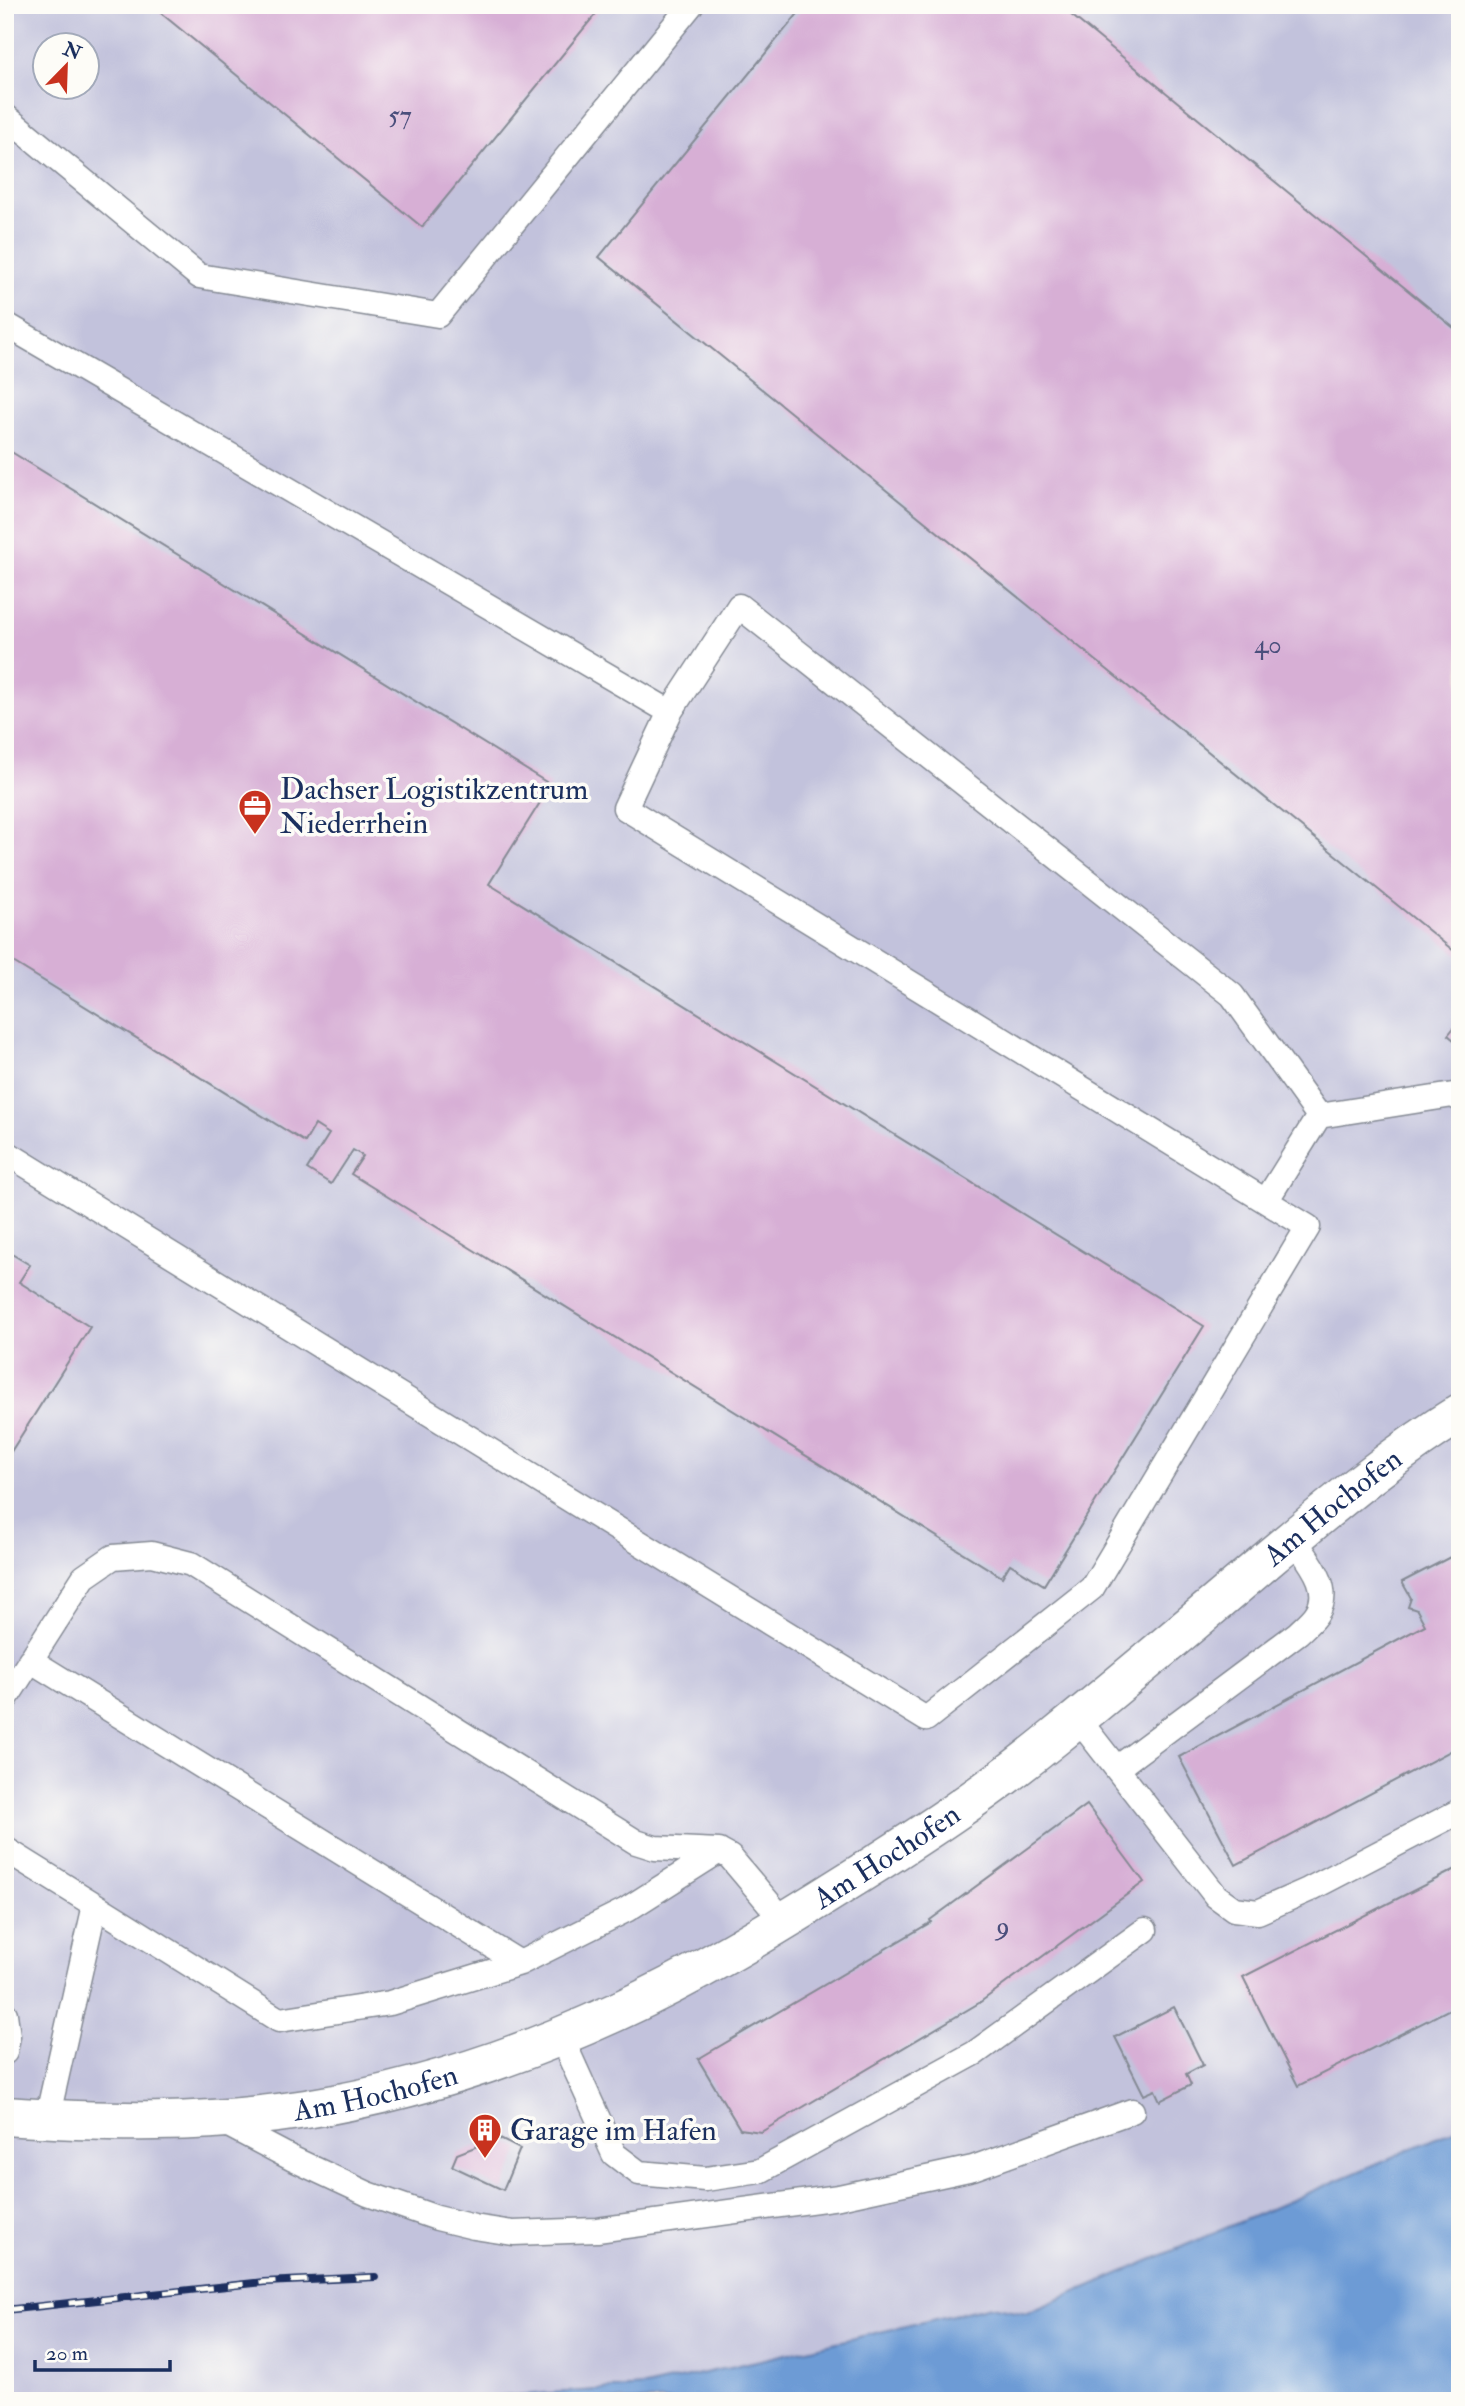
<svg xmlns="http://www.w3.org/2000/svg" width="1465" height="2406" font-family="'IM FELL Double Pica',serif">
	<style>
		.industrial { fill: #c2c2dc; fill-rule: evenodd }
		.water { fill: #6d9bd5; stroke: #44659a; stroke-width: 2 }
		.building { fill: #d7afd5 }
		.lines { fill: none; stroke-linecap: round; stroke-linejoin: round }
		.service-casing { stroke: #858a94; stroke-width: 27 }
		.minor-casing { stroke: #858a94; stroke-width: 41 }
		.service { stroke: #fff; stroke-width: 24 }
		.minor { stroke: #fff; stroke-width: 38 }
		.rail-casing { stroke: #1b2f5e; stroke-width: 8 }
		.rail { stroke: #fdfcf7; stroke-width: 5; stroke-dasharray: 16; stroke-linecap: butt }
		.labels { text-anchor: middle; dominant-baseline: central; stroke-width: 7; stroke-linejoin: round; paint-order: stroke }
		.number-label { font-size: 26px; fill: #4a4f7c }
		.poi-label { font-size: 30px; fill: #1b2f5e; stroke: #fdfcf7; text-anchor: start }
		.street-label { font-size: 30px; fill: #1b2f5e; stroke: #fdfcf7 }
	</style>
	<rect width="100%" height="100%" fill="#fdfcf7"/>
	<filter id="ink" filterUnits="userSpaceOnUse"><feTurbulence type="fractalNoise" baseFrequency=".0143" numOctaves="2"/><feDisplacementMap in="SourceGraphic" scale="14" xChannelSelector="R" yChannelSelector="G"/><feConvolveMatrix kernelMatrix="1 2 1 2 8 2 1 2 1" color-interpolation-filters="sRGB"/></filter>
	<filter id="wash" filterUnits="userSpaceOnUse"><feTurbulence type="fractalNoise" baseFrequency=".00686" numOctaves="4" result="noise"/><feDisplacementMap in="SourceGraphic" scale="28" xChannelSelector="R" yChannelSelector="G"/><feGaussianBlur stdDeviation="1.57" result="paint"/><feColorMatrix in="noise" values="0 0 0 0 0 0 0 0 0 0 0 0 0 0 0 0 0 1.4 0 .05"/><feComposite in="paint" operator="in"/></filter>
	<g filter="url(#wash)">
		<rect width="100%" height="100%" fill="#efe6ca"/>
		<!-- industrial -->
		<path class="industrial" d="M5 5H1460V2128L1027 2313 991 2306 645 2387 426 2401H5ZM46 46H88V88H46Z"/>
		<!-- water -->
		<path class="water" d="M1460 2128V2401H426L645 2387 991 2306 1027 2313Z"/>
		<g id="blocks">
			<!-- building -->
			<path class="building" d="M151 5H603L422 227Z
				M805 5H1059L1460 333V956L599 257Z
				M5 448 551 785 489 884 1204 1326 1044 1585 1010 1564 1002 1577 351 1174 363 1156 353 1150 331 1184 307 1169 329 1134 315 1125 305 1142 5 957Z
				M1460 1020V1045L1448 1035Z
				M5 1250 30 1265 19 1282 90 1327 5 1461Z
				M1460 1552V1746L1236 1865 1179 1757 1425 1625 1417 1610 1408 1607 1411 1598 1402 1582Z
				M1087 1805 1144 1882 979 2003 761 2132 740 2129 698 2059 931 1922 930 1920Z
				M1460 1867V2004L1298 2086 1243 1977Z
				M1174 2007 1203 2065 1186 2074 1191 2085 1160 2101 1155 2090 1144 2095 1115 2037Z
				M498 2138 520 2149 503 2190 452 2166 457 2154Z"/>
		</g>
	</g>
	<g filter="url(#ink)">
		<use href="#blocks" fill-opacity="0" stroke="#858a94" stroke-width="2"/>
		<g class="lines">
			<defs>
				<path id="service" d="M5 116 199 276 438 315 691 5
					M5 324 670 712 625 808 1308 1227 1092 1588 926 1719 5 1152
					M670 712 739 606 1232 995 1319 1116
					M1266 1201 1319 1116 1453 1095 1460 1099
					M30 1660 520 1963
					M5 1700 84 1577 113 1557 152 1554 191 1564 636 1842 655 1848 719 1851 730 1857 784 1921
					M1078 1719 1216 1896 1234 1909 1258 1912 1308 1890 1460 1811
					M1117 1768 1298 1633C1304 1627 1313 1620 1317 1613 1334 1587 1307 1559 1293 1538
					M5 1849 95 1905 47 2119
					M95 1905 279 2020 390 2003 520 1963 626 1910 719 1851
					M5 2014 8 2036 5 2052
					M561 2037 614 2154 639 2173 705 2179 760 2171 975 2053 1145 1930
					M219 2120 293 2159 368 2194 437 2218 474 2227 513 2233 597 2230 839 2197 973 2168 1132 2111"/>
				<g id="minor">
					<path id="s1" d="M5 2116C106 2123 205 2125 306 2109 412 2092 519 2057 616 2012 695 1976 769 1931 842 1885 916 1839 988 1792 1055 1737 1129 1677 1201 1616 1273 1555 1333 1505 1393 1454 1460 1413"/>
				</g>
			</defs>
			<!-- service casing -->
			<use href="#service" class="service-casing"/>
			<!-- minor casing -->
			<use href="#minor" class="minor-casing"/>
			<!-- service -->
			<use href="#service" class="service"/>
			<!-- minor -->
			<use href="#minor" class="minor"/>
			<defs>
				<path id="rail" d="M5 2310 264 2282 375 2277"/>
			</defs>
			<!-- rail casing -->
			<use href="#rail" class="rail-casing"/>
			<!-- rail -->
			<use href="#rail" class="rail"/>
		</g>
	</g>
	<!-- icons -->
	<defs>
		<symbol id="office-pin" viewBox="-11 -11 22 30"><path d="M0 17L-7.5 6A9.5 9.5 0 1 1 7.5 6Z" fill="#c8321e" stroke="#fdfcf7"/><path d="M-6-3h4V-5.5h4V-3h4V5H-6ZM-1-4.5V-3h2v-1.5ZM-6 0V1H6V0Z" fill="#fff"/></symbol>
		<symbol id="building-pin" viewBox="-11 -11 22 30"><path d="M0 17L-7.5 6A9.5 9.5 0 1 1 7.5 6Z" fill="#c8321e" stroke="#fdfcf7"/><path d="M-4-6H4V6H1V3H-1V6H-4ZM-2.5-4.3h1.7v1.8h-1.7ZM.8-4.3h1.7v1.8H.8ZM-2.5-1h1.7V.8h-1.7ZM.8-1h1.7V.8H.8Z" fill="#fff"/></symbol>
	</defs>
	<g fill-rule="evenodd">
		<use href="#office-pin" x="236" y="787" width="38" height="52"/>
		<use href="#building-pin" x="466" y="2111" width="38" height="52"/>
	</g>
	<g class="labels">
		<!-- number labels -->
		<g class="number-label">
			<text x="400" y="116">57</text>
			<text x="1268" y="645">40</text>
			<text x="1003" y="1927">9</text>
		</g>
		<!-- poi labels -->
		<g class="poi-label">
			<text x="280" y="789">Dachser Logistikzentrum<tspan x="280" dy="34">Niederrhein</tspan></text>
			<text x="510" y="2130">Garage im Hafen</text>
		</g>
		<!-- street labels -->
		<g class="street-label">
			<text stroke="none"><textPath href="#s1" startOffset="1507">Am Hochofen</textPath></text>
			<text stroke="none"><textPath href="#s1" startOffset="940">Am Hochofen</textPath></text>
			<text stroke="none"><textPath href="#s1" startOffset="373">Am Hochofen</textPath></text>
		</g>
	</g>
	<!-- margin -->
	<rect width="1465" height="2406" fill="none" stroke="#fdfcf7" stroke-width="28"/>
	<!-- north arrow -->
	<g transform="translate(66 66) rotate(23)"><circle r="33" fill="#fdfcf7" stroke="#a3aaba" stroke-width="2"/>
	<path d="M0-5L12 26L0 18L-12 26Z" fill="#c8321e"/>
	<text y="-10" font-size="19" font-weight="bold" text-anchor="middle" fill="#1b2f5e">N</text>
	</g>
	<!-- scale -->
	<path d="M35 2360v10h135v-10" fill="none" stroke="#1b2f5e" stroke-width="3.5"/>
	<text x="46" y="2360" font-size="21" fill="#1b2f5e" stroke="#fdfcf7" stroke-width="5" paint-order="stroke">20 m</text>
</svg>
